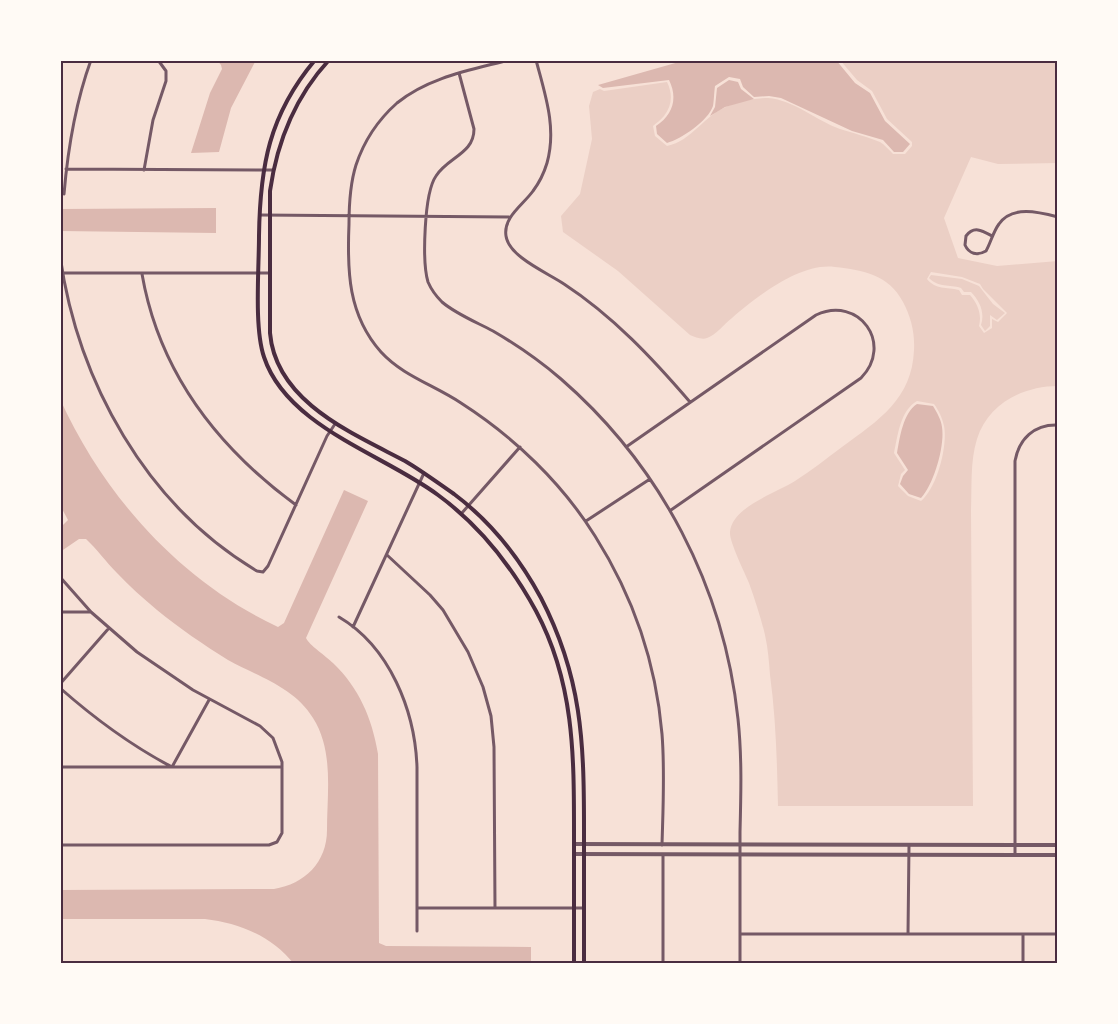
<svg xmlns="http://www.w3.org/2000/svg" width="1118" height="1024" font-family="Merriweather,serif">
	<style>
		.green { fill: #ebcfc5; fill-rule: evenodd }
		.water { fill: #dcb8b0 }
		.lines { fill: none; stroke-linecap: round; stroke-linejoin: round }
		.minor { stroke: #755966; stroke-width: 3 }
		.tertiary { stroke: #755966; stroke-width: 4 }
		.secondary { stroke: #4a2c40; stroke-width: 4 }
		.neatline { fill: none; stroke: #4a2c40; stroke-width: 2 }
	</style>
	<rect width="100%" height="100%" fill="#f7e1d7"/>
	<!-- green -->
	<path class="green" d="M840 60H1058V163L998 164 971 157 944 218 958 258 997 266 1058 261V386C1023 386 988 404 977 439 970 461 972 487 971 510L973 806H778C777 762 776 719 770 675 769 662 768 648 765 635 761 618 755 600 749 583 745 573 729 541 730 532 732 507 776 493 795 481 811 471 827 458 842 447 879 420 912 399 914 350 915 333 911 317 903 302 889 275 863 270 835 267 801 262 756 297 732 318 724 324 716 335 707 338 702 340 695 337 690 335L618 271 563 232 561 216 580 194 592 139 589 106 593 92 600 89 604 91 667 82C673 94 672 106 664 116 661 120 656 123 653 126L655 136 667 146C692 141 704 115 728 106 740 102 755 98 768 98 794 100 817 121 840 129 853 133 868 137 880 142 885 145 889 150 893 154H905L912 146V142L887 119 872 91 857 80ZM931 272 962 277 980 284 983 289 1007 313 998 322 992 319V328L984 333 979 326C982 315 978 304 970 295H962L959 290C946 287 936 290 927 279ZM917 401 934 404C939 411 942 417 944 426 948 445 937 488 921 501L908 496 898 486 901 474 905 470 894 453C898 435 900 411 917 401Z
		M931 275 962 279 979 286 993 304 1005 313 997 320 990 315V326L985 331 981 325C985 313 980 301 971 292H964L961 288C949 284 939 288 929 278Z"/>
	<!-- water -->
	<path class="water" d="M217 60H256L231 108 219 152 191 153 210 93 222 69 221 65Z
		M686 60H836L855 83 870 93 885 121 910 144 903 152H894L883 140 852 131 781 98 769 96 754 97 743 87 740 79 729 77 715 86C714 93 714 101 713 106 708 121 681 139 667 143L657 134 656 126C673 115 678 98 669 80L603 88 598 85Z
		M729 80 738 82 741 89 754 99 725 107 710 116 715 107 717 88Z
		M216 208V233L60 231V209Z
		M60 399C104 496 180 581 278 627L284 623 344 490 368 501 306 638C309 645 326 656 333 663 359 688 372 718 378 754L379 943 386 946 531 947V964H294C272 936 239 923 205 919H60V890L274 889C305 884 327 862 327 830 327 793 334 751 313 718 294 687 259 677 228 660 204 645 179 628 157 610 143 598 129 586 117 573 106 562 97 549 86 539H79L60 552V528L68 520 60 505Z
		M917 404 933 406C937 413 941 419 942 427 945 446 934 484 921 498L909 494 900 484 903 476 908 470 897 453C900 437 903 413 917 404Z"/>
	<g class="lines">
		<!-- minor -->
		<path class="minor" d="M509 60C471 70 429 77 397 103 379 119 364 141 356 165 350 184 349 205 349 224 347 271 348 315 381 352 403 376 434 385 461 403 514 437 562 483 595 536 633 596 656 663 662 734 665 771 663 808 662 845
			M536 60C545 94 557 128 547 163 544 173 539 183 533 191 523 205 503 217 506 236 509 257 548 273 564 284 613 316 653 359 690 402
			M459 73 474 129C474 154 448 157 436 176 424 193 422 262 428 282 431 289 436 296 442 302 456 314 476 322 493 331 517 345 540 361 561 379 661 466 724 587 738 719 742 756 741 794 740 832 740 876 740 920 740 964
			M66 169 273 170
			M144 170 153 120 166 81V71L158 60
			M64 194C68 147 75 104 91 60
			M260 215 509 217
			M992 236C983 231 974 225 966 236L965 245C969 254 977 256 986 251 991 242 993 232 999 224 1012 205 1039 212 1058 217
			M60 256C78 382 146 505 257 571L263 572 268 566 327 436 335 424
			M62 273H270
			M142 274C159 372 217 447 296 505
			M626 447 816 315C859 295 894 344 861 378L671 510
			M461 514 520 447
			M586 521 650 479
			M387 555 430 595 443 610 468 652 483 687 491 716 494 747 495 908
			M60 612H91
			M339 617C390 647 415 711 417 767V931
			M353 627 424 473
			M60 684 109 628
			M60 688C94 718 132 746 172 767L209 700
			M60 767H282
			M60 845H269L277 842 282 833V762L273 738 260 726 193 690 137 652 91 612 60 577
			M663 855V964
			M1015 855V461C1019 439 1034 424 1058 425
			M418 908H584
			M740 934H1058
			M908 934 909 845
			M60 963 198 964
			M1023 964V934"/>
		<!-- tertiary -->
		<path class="tertiary" d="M574 844 1058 845
			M574 854 1058 855"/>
		<!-- secondary -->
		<path class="secondary" d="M315 60C269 115 260 166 259 236 259 269 254 328 264 357 287 427 385 455 438 495 479 525 512 567 536 611 574 682 574 754 574 832 574 876 574 920 574 964
			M329 60C295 97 277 142 270 191V333C276 402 352 433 405 461 422 471 438 483 454 494 490 521 520 559 541 598 582 677 584 742 584 828 584 873 584 919 584 964"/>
	</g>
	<!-- border -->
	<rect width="1118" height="1024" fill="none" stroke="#fffaf5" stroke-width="123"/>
	<rect x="62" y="62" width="994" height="900" class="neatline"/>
</svg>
